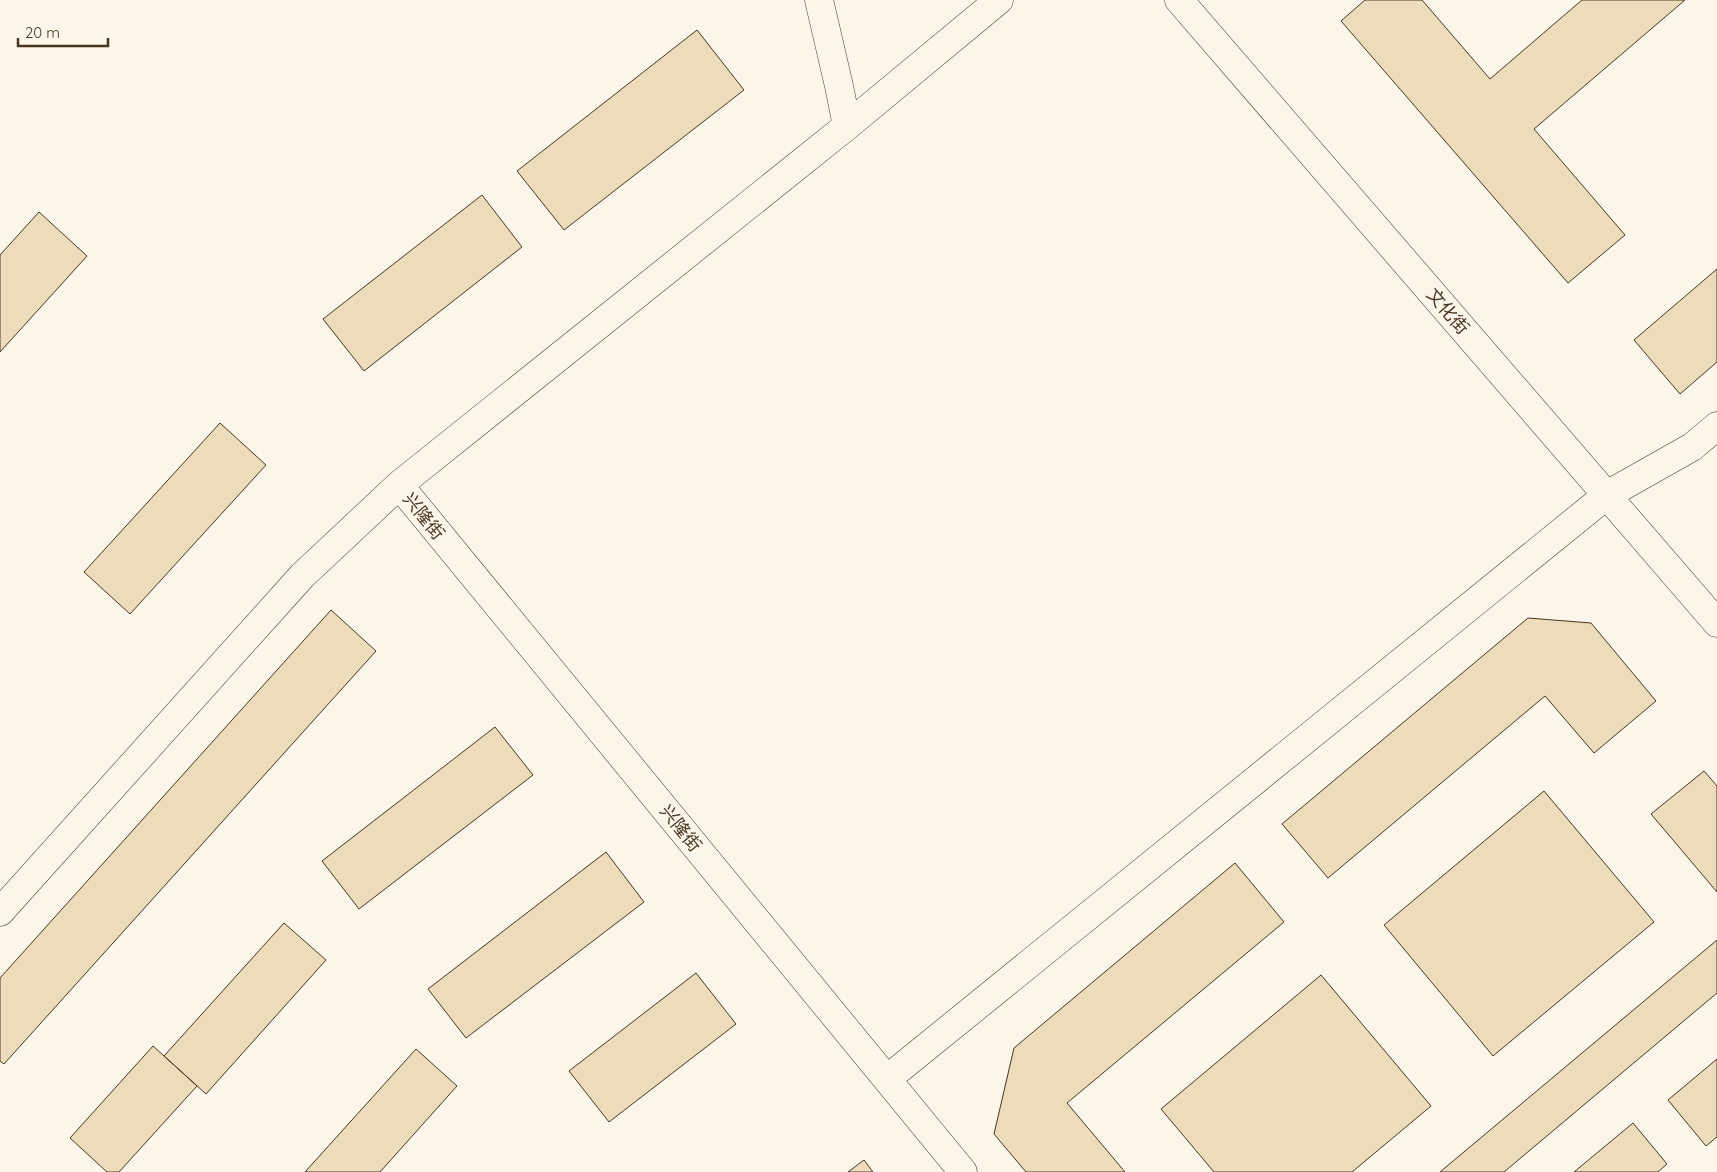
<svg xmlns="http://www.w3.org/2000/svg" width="1717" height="1172" font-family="Quicksand,'Noto Sans SC',sans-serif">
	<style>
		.building { fill: #ecdcbc; stroke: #4a3520 }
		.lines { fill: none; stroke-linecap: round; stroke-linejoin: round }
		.street-casing { stroke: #4a3520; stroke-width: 29 }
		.secondary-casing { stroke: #4a3520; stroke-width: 29 }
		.street { stroke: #fbf6e9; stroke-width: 28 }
		.secondary { stroke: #fbf6e9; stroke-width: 28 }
		.labels { text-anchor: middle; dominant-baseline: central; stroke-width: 4; stroke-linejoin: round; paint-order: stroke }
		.street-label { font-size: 18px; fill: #4a3520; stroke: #fbf6e9 }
	</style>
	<rect width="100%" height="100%" fill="#fbf6e9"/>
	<!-- building -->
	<path class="building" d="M1365 0H1422L1490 79 1582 0H1685L1534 129 1625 235 1568 283 1341 21Z
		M697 30 744 90 564 230 517 171Z
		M482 195 522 247 364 371 323 319Z
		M39 212 87 256 0 352V255Z
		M1717 269V362L1680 394 1634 340Z
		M220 423 266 465 130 614 84 572Z
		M331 610 376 651 4 1064 0 1061V978Z
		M1528 618 1591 623 1656 701 1594 753 1545 696 1328 878 1282 824Z
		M495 727 533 775 359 909 322 861Z
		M1704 771 1717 786V892L1651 814Z
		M1544 791 1654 922 1493 1056 1384 925Z
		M606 852 644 902 466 1038 428 989Z
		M1235 863 1284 922 1067 1103 1125 1172H1026L994 1134 1014 1048Z
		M284 923 326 960 206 1094 164 1056Z
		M1717 940V993L1504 1172H1440Z
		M696 973 736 1024 609 1122 569 1071Z
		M1321 975 1431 1106 1352 1172H1214L1161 1109Z
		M153 1046 197 1086 119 1172H107L70 1138Z
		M416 1049 457 1086 380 1172H305Z
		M1717 1059V1137L1706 1146 1668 1100Z
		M1633 1123 1667 1164 1658 1172H1574Z
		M864 1160 873 1172H848Z"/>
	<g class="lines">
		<defs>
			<path id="street" d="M1179 0 1717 623
				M1607 495 1692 447 1717 426"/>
			<path id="secondary" d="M819 0 839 86 847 126
				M399 485 963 1172
				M0 912 302 576 399 485 847 126 999 0
				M887 1079 1607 495"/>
		</defs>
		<!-- street casing -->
		<use href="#street" class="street-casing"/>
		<!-- secondary casing -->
		<use href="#secondary" class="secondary-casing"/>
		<!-- street -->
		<use href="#street" class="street"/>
		<!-- secondary -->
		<use href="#secondary" class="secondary"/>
	</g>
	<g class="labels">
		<!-- street labels -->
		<g class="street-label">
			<text transform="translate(1448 311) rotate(49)">文化街</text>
			<text transform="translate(424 516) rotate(51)">兴隆街</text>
			<text transform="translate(681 828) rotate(51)">兴隆街</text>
		</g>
	</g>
	<!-- scale -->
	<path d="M18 38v8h90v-8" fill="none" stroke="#4a3520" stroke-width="2.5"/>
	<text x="25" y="38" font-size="15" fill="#4a3520" stroke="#fbf6e9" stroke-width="4" paint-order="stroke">20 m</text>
</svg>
